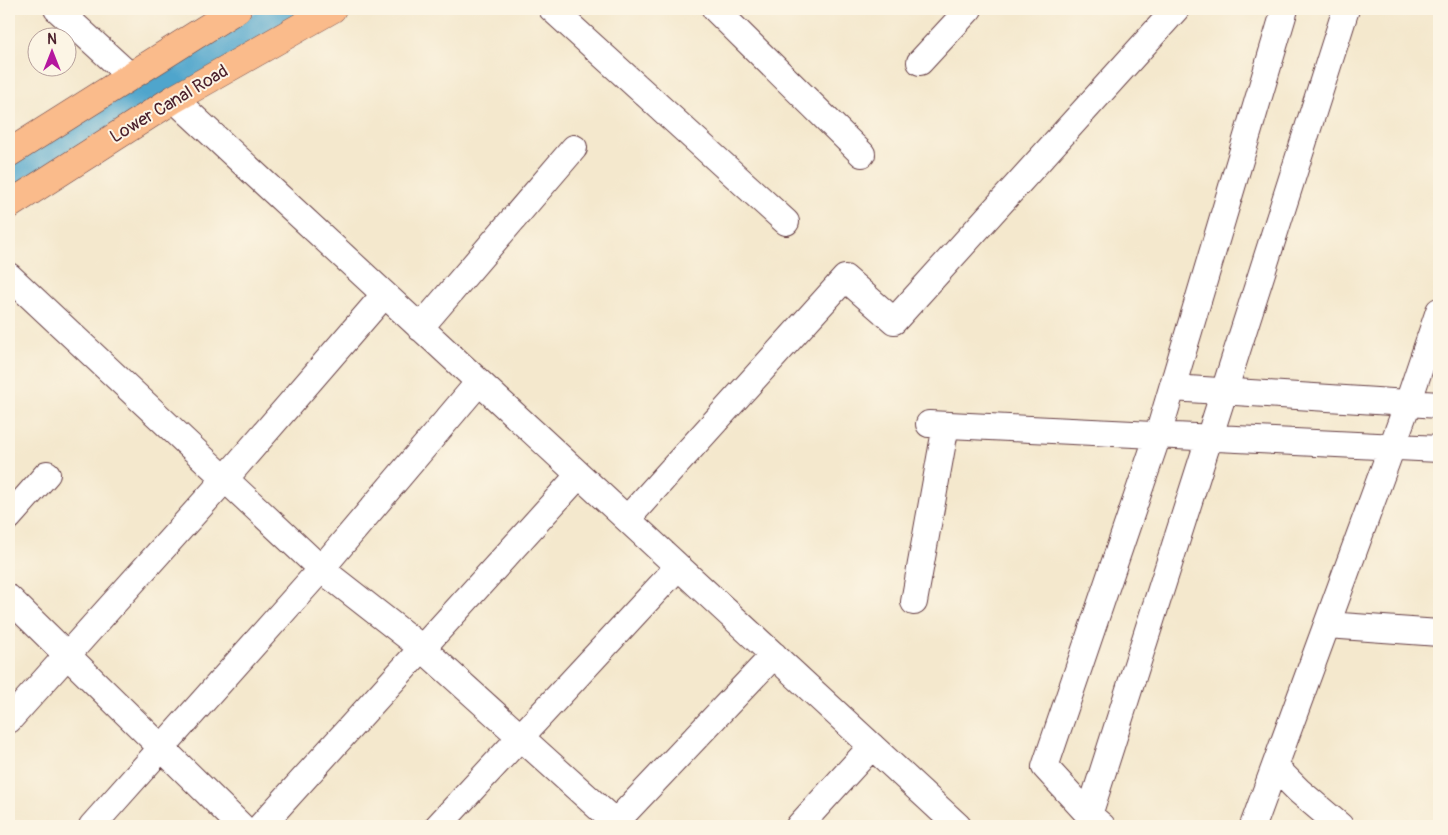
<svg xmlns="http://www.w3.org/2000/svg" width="1448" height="835" font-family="Pangolin,sans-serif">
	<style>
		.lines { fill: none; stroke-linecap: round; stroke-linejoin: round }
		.canal { stroke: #50a5cc; stroke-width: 28 }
		.minor-casing { stroke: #643d43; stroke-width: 28 }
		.major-casing { stroke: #643d43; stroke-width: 29 }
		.minor { stroke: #fff; stroke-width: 26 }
		.major { stroke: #fabb8b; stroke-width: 28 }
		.labels { text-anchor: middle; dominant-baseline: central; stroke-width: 4; stroke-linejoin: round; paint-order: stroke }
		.street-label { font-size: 18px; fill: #4a1f2b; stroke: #fcf5e5 }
	</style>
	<rect width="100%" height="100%" fill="#fcf5e5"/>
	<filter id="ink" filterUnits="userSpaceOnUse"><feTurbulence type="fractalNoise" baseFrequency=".02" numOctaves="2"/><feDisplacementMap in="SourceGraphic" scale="10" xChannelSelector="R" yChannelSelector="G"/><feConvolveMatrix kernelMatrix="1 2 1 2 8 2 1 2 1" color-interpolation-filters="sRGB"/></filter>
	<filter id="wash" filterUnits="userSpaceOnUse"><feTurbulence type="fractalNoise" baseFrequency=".0096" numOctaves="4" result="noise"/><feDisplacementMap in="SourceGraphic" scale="20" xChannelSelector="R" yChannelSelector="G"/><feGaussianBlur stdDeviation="1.12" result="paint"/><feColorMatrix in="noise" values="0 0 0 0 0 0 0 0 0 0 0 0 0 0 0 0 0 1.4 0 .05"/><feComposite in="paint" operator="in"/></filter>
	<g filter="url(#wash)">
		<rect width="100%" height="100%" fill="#f4e8cd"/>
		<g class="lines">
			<!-- canal -->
			<path class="canal" d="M9 180 141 97 288 9"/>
		</g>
	</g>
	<g filter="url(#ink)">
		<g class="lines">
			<defs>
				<path id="minor" d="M57 9 130 76
					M552 9 786 222
					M715 9 862 154
					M920 62 969 9
					M174 99 958 826
					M9 276 321 569 422 648 619 826
					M420 328 574 148
					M1172 388 1439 405
					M929 424 1439 449
					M9 517 47 474
					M627 519 845 278 894 321 1176 9
					M9 598 241 826
					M914 602 946 425
					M1327 625 1439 633
					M9 720 225 479 384 295
					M1275 767 1299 791 1340 826
					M1089 815 1045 767 1158 435 1285 9
					M92 826 321 569 479 382
					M261 826 579 475
					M438 826 678 567
					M612 826 774 655
					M799 826 872 746
					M1102 826 1089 815 1346 9
					M1253 826 1408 403 1439 311"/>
				<path id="major" d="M9 153 237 9
					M9 205 174 99 332 9"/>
			</defs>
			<!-- minor casing -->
			<use href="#minor" class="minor-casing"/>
			<!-- major casing -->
			<use href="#major" class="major-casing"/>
			<!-- minor -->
			<use href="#minor" class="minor"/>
			<!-- major -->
			<use href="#major" class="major"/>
		</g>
	</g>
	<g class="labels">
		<!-- street labels -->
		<g class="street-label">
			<text transform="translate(169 104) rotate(-31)">Lower Canal Road</text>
		</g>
	</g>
	<!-- margin -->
	<rect width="1448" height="835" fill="none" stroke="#fcf5e5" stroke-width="30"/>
	<!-- north arrow -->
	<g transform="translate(52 52)"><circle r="24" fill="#fcf5e5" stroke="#b59f9b"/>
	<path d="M0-4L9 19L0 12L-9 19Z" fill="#b5179e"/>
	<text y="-8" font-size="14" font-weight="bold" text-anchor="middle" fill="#4a1f2b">N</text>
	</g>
</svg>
